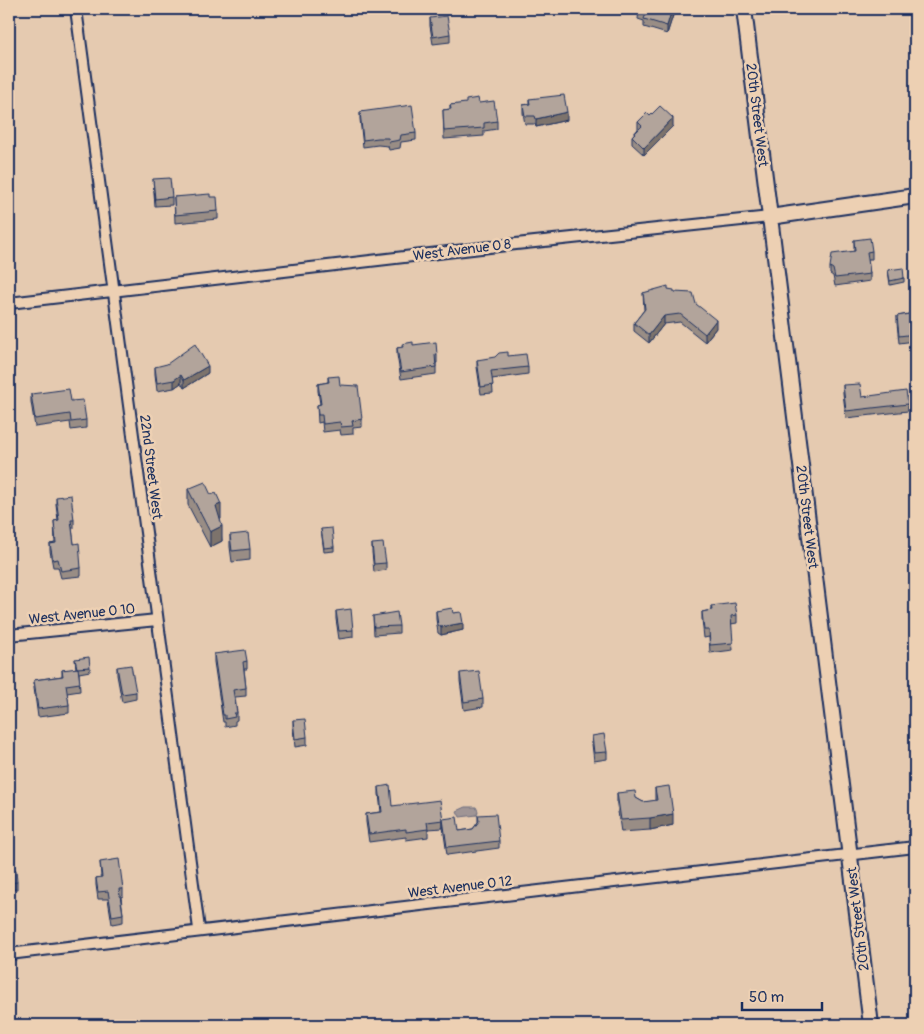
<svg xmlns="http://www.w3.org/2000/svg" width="924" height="1034" font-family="Pangolin,sans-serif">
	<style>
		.water { fill: #a09595; stroke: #6b6c7f }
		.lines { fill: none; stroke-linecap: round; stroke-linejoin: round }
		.street-casing { stroke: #1b2f5e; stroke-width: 14 }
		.secondary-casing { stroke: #1b2f5e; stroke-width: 18 }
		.street { stroke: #edd0b3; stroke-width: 10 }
		.secondary { stroke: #edd0b3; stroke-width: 14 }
		.wall { fill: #998d85; stroke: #1b2f5e }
		.shaded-wall { fill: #7d736c; stroke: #1b2f5e }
		.building { fill: #b2a49b; stroke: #1b2f5e }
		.labels { text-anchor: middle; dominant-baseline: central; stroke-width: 5; stroke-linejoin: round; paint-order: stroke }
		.street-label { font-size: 14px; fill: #1b2f5e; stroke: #edd0b3 }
	</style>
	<rect width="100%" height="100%" fill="#e5cab0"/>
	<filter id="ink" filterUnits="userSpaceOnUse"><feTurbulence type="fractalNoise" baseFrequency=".02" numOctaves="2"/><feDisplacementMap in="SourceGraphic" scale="10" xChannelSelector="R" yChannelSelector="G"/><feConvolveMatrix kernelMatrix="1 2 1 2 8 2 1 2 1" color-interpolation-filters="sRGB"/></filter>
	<g filter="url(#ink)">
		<!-- water -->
		<path class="water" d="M466 807H476L478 811 477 815 460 817 457 811Z"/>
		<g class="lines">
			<defs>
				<path id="street" d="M76 9 199 929
					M9 303 516 244 770 217
					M9 635 157 620
					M9 954C311 916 613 883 915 847"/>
				<path id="secondary" d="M744 9 871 1025
					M770 217 915 196"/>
			</defs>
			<!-- street casing -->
			<use href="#street" class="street-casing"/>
			<!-- secondary casing -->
			<use href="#secondary" class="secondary-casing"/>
			<!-- street -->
			<use href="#street" class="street"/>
			<!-- secondary -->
			<use href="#secondary" class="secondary"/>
		</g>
		<!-- wall -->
		<path class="wall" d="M639 9H675L667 34 644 27V21L638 19Z
			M430 18 450 34V42L433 44 430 26Z
			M529 99 567 120 536 127 535 124H525L523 113V105L529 104Z
			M479 103 497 121V129L484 131V136L444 139 443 110 450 109V105Z
			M360 112 416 133V140L401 142 400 148 389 150 388 146 378 145 363 147 360 119Z
			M638 122 673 126 644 155 632 144V136L638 129Z
			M153 179 172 197V205L155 206Z
			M174 197H210L218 211V219L175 223Z
			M854 240 872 251V259H868L870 274V281L835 286 833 276 830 274V267L854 251Z
			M888 270 904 278V282L890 285Z
			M668 289 674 292 696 304 716 328 705 342 680 322 664 324 649 343 634 331V323L644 310 643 293Z
			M915 313V341L899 343 897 323V316Z
			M413 345 437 355V363H436V374L401 379 397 355V348Z
			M477 360 528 367V374L492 379 493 393 481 394 477 367Z
			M155 367 208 373 184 388 181 383 174 388 157 391 155 374Z
			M328 377 340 385 362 419V427L353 428V434L341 435 340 430 323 432 322 422 318 423 317 405 320 404 318 391V384L328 382Z
			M843 385 862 397 908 404V411L846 418 843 393Z
			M31 394 71 401 86 420V428L71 430 70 422 35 427 31 402Z
			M188 489 221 519H220L222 541 210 547 188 505Z
			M56 497 74 520V528H72L74 544 81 568V576L61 578 58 567H53L50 551V544L55 543 54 521 58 520 56 504Z
			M321 529 334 547V551L324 552Z
			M230 535 250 549V560L232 562 230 547Z
			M372 544 386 563V570L374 572 372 552Z
			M711 606 737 615V623L731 624 733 650 710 653 709 637 704 638 702 619V612L711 610Z
			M336 611 353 630V637L339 639 336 619Z
			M436 611 453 613 463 630 441 635 438 633 436 619Z
			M373 616 399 626V633L374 635Z
			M214 654 247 661V669H244L246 688V696L235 697 237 713V720L235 721V725L225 727V722H223L214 662Z
			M75 659 90 667V671L79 673 80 691 67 693 69 705V713L38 717 34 688V680L62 676V670L76 669Z
			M117 667 136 692V699L122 702 117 675Z
			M460 673 483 699V707L464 710 460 681Z
			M293 720 307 737V745L295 747 293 728Z
			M592 736 607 752V759L594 761 592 744Z
			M379 787 392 806 443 820V828L428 829V837L406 840V837L369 842 366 822V814L381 812 379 794Z
			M655 788 673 825 650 830 621 832 617 805V793L636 798 643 802 655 801Z
			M478 815 499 841V848L447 855 443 827V819L459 831 473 829 478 822Z
			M100 862 123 889V896L121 897 123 914V922L112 924 108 899H98L96 885V878L101 877Z
			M9 870 17 882V889L9 890Z"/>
		<!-- shaded-wall -->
		<path class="shaded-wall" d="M672 9H675L667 34V26Z
			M567 112V120L536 127V119Z
			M673 118V126L644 155V148Z
			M664 316V324L649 343V335Z
			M716 320V328L705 342V334Z
			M208 366V373L184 388V380Z
			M181 375V383L174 388V380Z
			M221 504V519L216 521V506Z
			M222 526V541L210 547V532Z
			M463 623V630L441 635V627Z
			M673 814V825L650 830V818Z"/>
		<!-- building -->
		<path class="building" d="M639 9H672L667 26 644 19 646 14 638 11Z
			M447 16 450 34 433 37 430 18Z
			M564 95 567 112 536 119 535 116H525L523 105 530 104 529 99Z
			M478 98 479 103 494 101 497 121 484 123V128L444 131 443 110 451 109 450 105 466 103V100Z
			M412 105 416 133 401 135 400 140 389 142 388 138H378L363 140 360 112Z
			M660 106 673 118 644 148 632 136 642 126 638 122 647 113 650 116Z
			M170 178 172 197 155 199 153 179Z
			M210 194V197H217L218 211 175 215 174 197Z
			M870 238 872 251 867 252 870 274 835 278 833 269 830 267 832 254 855 251 854 240Z
			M903 268 904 278 890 281 888 270Z
			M668 286V289L674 290V292L693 293 696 304 716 320 705 334 680 314 664 316 649 335 634 323 645 309 643 293Z
			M915 313V334L899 336 897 316Z
			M413 342V345L436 342 437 355H435L436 367 401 372 397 348 403 347 402 344Z
			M195 344 208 366 184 380 181 375 174 380 157 383 155 367 167 364Z
			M508 352V356L526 354 528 367 491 371 493 385 481 387 477 360 495 357 499 353Z
			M339 376 340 385 358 386 362 419 352 421 353 426 341 427 340 422 323 424 322 415H318L317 405 321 404 318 384 329 382 328 377Z
			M860 384 862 397 906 391 908 404 846 411 843 385Z
			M69 389 71 401 83 400 86 420 71 422 70 414 35 419 31 394Z
			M205 482 211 495 216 493 221 504 216 506 222 526 210 532 188 489Z
			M71 495 74 520H71L74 544 79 543 81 568 61 571 58 559 53 560 50 544 56 543 54 521 59 520 56 497Z
			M332 528 334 547 324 548 321 529Z
			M248 533 250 549 232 551 230 535Z
			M383 543 386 563 374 564 372 544Z
			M735 603 737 615 731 616 733 643 710 645 709 630H704L702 612 712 610 711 606Z
			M452 608 453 613 461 612 463 623 441 627 438 625 436 611Z
			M351 609 353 630 339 631 336 611Z
			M397 612 399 626 374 627 373 616Z
			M245 650 247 661 243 662 246 688 233 690 237 713H234L235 717 225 719V715H223L214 654Z
			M89 657 90 667 77 668 75 659Z
			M131 665 136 692 122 694 117 667Z
			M78 668 80 683 66 685 69 705 38 709 34 680 63 676 62 670Z
			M479 671 483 699 464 702 460 673Z
			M305 719 307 737 295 739 293 720Z
			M604 734 607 752 594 753 592 736Z
			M390 785 392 806 440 800 443 820 427 822 428 829 406 832V829L369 834 366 814 382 812 379 787Z
			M669 786 673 814 650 818 621 820 617 793 635 791 636 798 643 802 657 800 655 788Z
			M496 814 499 841 447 847 443 819 457 817 459 831 473 829 479 821 478 815Z
			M119 859 123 889H119L123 914 112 916 108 891 98 892 96 878 102 877 100 862Z
			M9 870H16L17 882 9 883Z"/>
	</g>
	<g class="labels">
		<!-- street labels -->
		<g class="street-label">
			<text transform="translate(757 115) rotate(83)">20th Street West</text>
			<text transform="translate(462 250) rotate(-7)">West Avenue O 8</text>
			<text transform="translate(151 467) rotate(83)">22nd Street West</text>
			<text transform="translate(807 517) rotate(83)">20th Street West</text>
			<text transform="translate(82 614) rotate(-6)">West Avenue O 10</text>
			<text transform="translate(460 887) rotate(-7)">West Avenue O 12</text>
			<text transform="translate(858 919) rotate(-97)">20th Street West</text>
		</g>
	</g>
	<!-- margin -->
	<rect width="924" height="1034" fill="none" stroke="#edd0b3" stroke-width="30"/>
	<rect x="15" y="15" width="894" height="1004" fill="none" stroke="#1b2f5e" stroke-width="2" filter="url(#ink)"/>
	<!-- scale -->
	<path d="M742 1002v8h80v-8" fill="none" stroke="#1b2f5e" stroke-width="2.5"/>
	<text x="749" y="1002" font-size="15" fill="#1b2f5e" stroke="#edd0b3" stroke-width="4" paint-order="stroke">50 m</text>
</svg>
